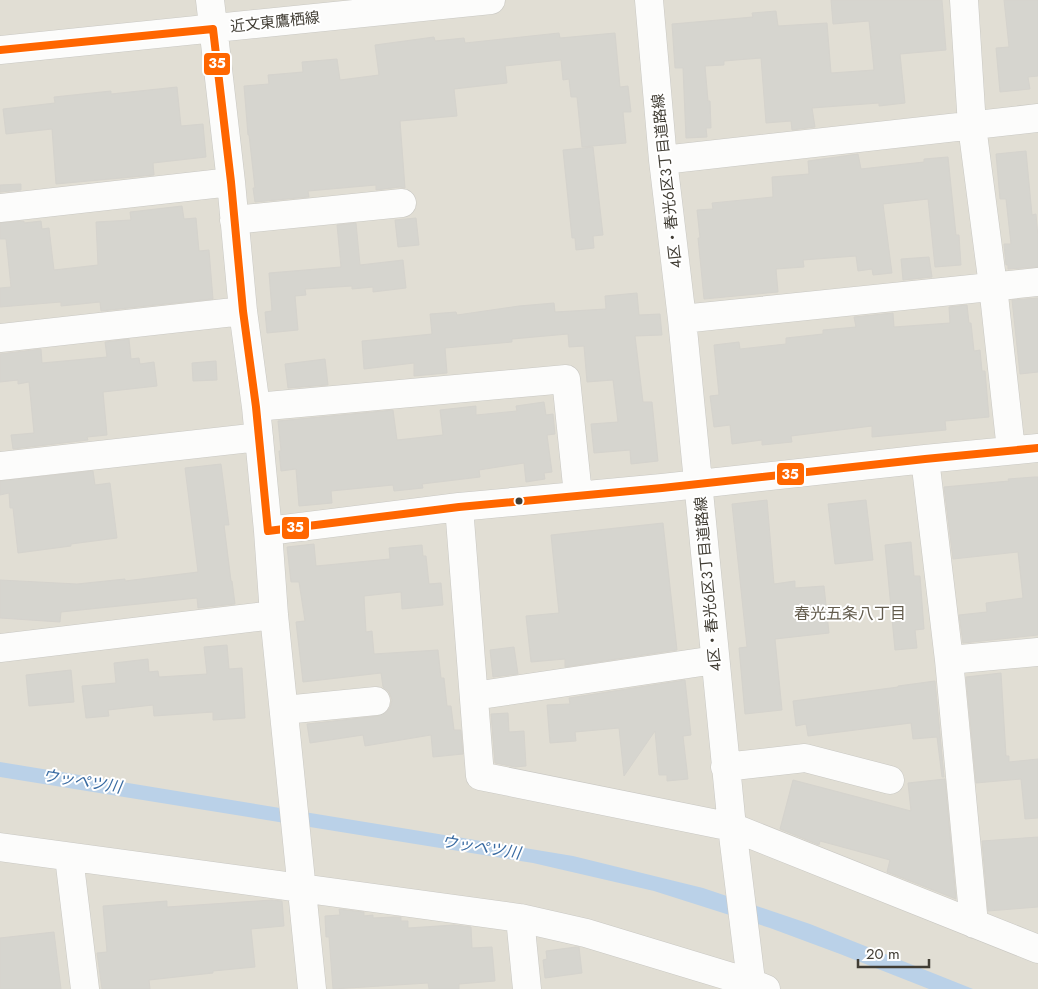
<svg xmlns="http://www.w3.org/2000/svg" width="1038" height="989" font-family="Jost,'Noto Sans JP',sans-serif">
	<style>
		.residential { fill: #e1ded4 }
		.water { fill: #bad1e8 }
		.building { fill: #d6d5cf; stroke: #d5d3cd }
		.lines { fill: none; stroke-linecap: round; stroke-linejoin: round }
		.minor-casing { stroke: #c9c8c3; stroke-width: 29 }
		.minor { stroke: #fcfcfb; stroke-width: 28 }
		.bus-1-casing { stroke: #fff; stroke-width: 11 }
		.bus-1 { stroke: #f60; stroke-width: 8 }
		.bus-dot { fill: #413d34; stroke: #fff; stroke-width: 2 }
		.labels { text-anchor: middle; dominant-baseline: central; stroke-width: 4; stroke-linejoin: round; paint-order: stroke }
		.street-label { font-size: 15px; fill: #413d34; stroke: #fff }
		.neighbourhood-label { font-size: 16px; fill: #635c4d; stroke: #fff }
		.water-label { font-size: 16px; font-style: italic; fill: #396ba2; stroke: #fff }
		.line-badge { stroke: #fff; stroke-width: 2 }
		.badge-label { font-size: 14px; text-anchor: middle; font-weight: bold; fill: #fff }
	</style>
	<rect width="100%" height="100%" fill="#edece7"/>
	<!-- residential -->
	<path class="residential" d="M0 0H1038V989H0Z"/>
	<!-- water -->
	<path class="water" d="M0 762 573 856 703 888 810 924 973 989H929L840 954 770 928 654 891 533 863 0 777Z"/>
	<!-- building -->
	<path class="building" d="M831 0H942L946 50 900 54 905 103 879 106V103L812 108 815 127 792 130 791 121 766 123 761 58 724 61V65L705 66 708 101H710L711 128H706L707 137 686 138 683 68H675L672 24 753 17 752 13 776 11 778 26 827 23 831 73 874 70 869 21 833 24Z
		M1004 0H1038V76L1028 77 1030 89 1000 92 996 48 1009 47Z
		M559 33 560 38 615 33 620 87 628 86 631 112H623L626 143 582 147 577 97H571L569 79 563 80 561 60 505 66 507 83 454 89 457 116 400 121 405 188 400 187 376 190V185L308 191 309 197 255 202 253 188H255L249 135H248L244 86 269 84 268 75 303 72 302 62 337 59 340 80 379 75 375 45 434 37 435 41 464 38 465 43Z
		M177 87 181 126 203 124 206 157 153 163 154 175 56 184 52 129 6 134 3 109 55 103 54 97 111 91V94Z
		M593 147 603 235 593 236 594 248 576 250 575 238H572L563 150Z
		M1026 151 1032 215 1036 214 1038 237V267L1008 269V265H1006L1004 244H1011L1006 199H1000L996 154Z
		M858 154 861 169 924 162V159L948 157 956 235H959L961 265 935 267 928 199 883 204 892 273 873 275 872 269 858 271 856 256 803 260 804 267 776 269 778 292 704 299 698 238H700L697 210 713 209 712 203 773 197 772 177 809 174 808 161Z
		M21 184V190L0 192V185Z
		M182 206 184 219 196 218 199 251 209 250 213 299 101 311 100 302 61 306V302L0 307V288L11 287 6 239H0V223L24 221V223L41 221 42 229 49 228 54 270 98 265 96 222 131 220 130 212Z
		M416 218 419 245 398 247 395 220Z
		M356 223 360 265 403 260 406 288 373 292V287L352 289V286L305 289 306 295 295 296 298 330 267 333 265 312 272 311 269 273 341 267 337 225Z
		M929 257 932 277 903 280 901 259Z
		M637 293 639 315 660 314 662 335 635 336 643 402H652L658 461 631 464 630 450 594 453 591 424 618 422 613 380 587 382 584 346 569 347 568 334 512 339V342L445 348 447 373 414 376V363L364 369 362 341 432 334 430 314 456 312 457 315 519 306 554 303 555 312 606 309 605 296Z
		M1038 298V372L1020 374 1012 300Z
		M967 305 969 323H971L974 351 980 350 982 371H985L989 417 945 421 946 430 872 437V426L791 436 792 442 762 445V440L732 444 730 425 714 427 710 396 719 395 714 345 739 342 740 349 786 344V338L823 334V330L856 327 854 317 893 313 894 327 950 323 949 307Z
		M129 339 131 359 139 358 140 364 154 362 157 386 103 392 107 435 87 437 88 440 13 449 11 435 34 433 29 382 18 384V380L0 382V354L41 349 42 363 107 357 105 342Z
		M325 359 328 385 288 388 285 364Z
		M216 361 217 380 193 381 192 363Z
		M544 402 546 415 553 414 555 434 547 435 552 472 544 473 545 479 526 482 524 463 479 470 480 477 422 484 423 488 394 491 393 485 331 491 332 503 299 506 296 469 281 471 279 451H281L278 421 393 410 397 440 443 435 440 410 476 406V415L517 411 516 406Z
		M221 464 229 525H224L231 581H232L235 604 198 608 197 598 61 612 60 622 0 618V580L77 584 125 579V581L198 572 185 468Z
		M93 471 95 485 110 483 117 538 71 544V546L18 553 13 508H10L9 493 0 495V481Z
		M1034 477H1038V635L963 643 959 615 987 612 986 603 1023 598 1018 552 953 559 944 487 1009 481 1008 479Z
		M767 500 774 584 795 581V588L824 586 829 633 775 639 782 710 745 714 739 648 747 647 732 504Z
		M866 500 873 560 835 564 828 504Z
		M663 523 677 650 565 667V659L531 662 526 616 559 613 551 535Z
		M911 542 914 576H920L924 629 915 630 917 648 895 650 885 545Z
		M314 544 316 566 390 559 389 548 422 545 423 556H426L429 584 441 583 443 605 402 609 401 592 364 596 366 632 372 631 374 654 438 650 441 678H444L447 706H451L454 730H461L463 754 433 757 431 735 365 746 363 735 310 743 307 724 378 716 385 713 390 708 392 700 389 692 383 687 381 673 303 682 296 622 305 621 299 582H291L287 547Z
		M227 645 229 669 242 668 245 718 213 720V712L154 716 153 705 108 710 109 716 86 718 82 686 116 683 114 663 148 659 149 672 158 671 159 677 207 674 204 647Z
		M514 647 518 674 493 677 490 650Z
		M71 670 74 702 29 706 26 675Z
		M1001 673 1006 756H1009V762L1038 759V818L1025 819 1021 779 976 783 966 677Z
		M685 680 691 735 683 736 688 779 667 781V775H659L655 731 624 776 619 728 575 732 576 741 550 743 547 705 570 704 569 698Z
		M935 681 944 777H942L937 737 913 739 911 723 808 736 806 724 796 726 793 701 898 687V686Z
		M508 713 509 732 524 731 526 766 515 767 495 763 491 714Z
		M945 779 956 899 887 872 890 860 820 841 819 845 780 829 793 780 911 811 908 783Z
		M1038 837V907L988 911 982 841Z
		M272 900 282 901 284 926 251 929 255 967 213 971V973L149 980 150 989H102L97 953 107 952 103 906 167 901V907Z
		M339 909 364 912V916L373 915V918L394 917H401V921H408V928L454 925 471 927 472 948 492 947 495 981 459 984V989H429L428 983 333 989 329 937H326L325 916 340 915Z
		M54 932 61 989H0V938Z
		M576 947H579L582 973 545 978 543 960 547 959 546 951Z"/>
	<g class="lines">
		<defs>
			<path id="minor" d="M210 0 231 182 243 311 256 407 268 531 274 615 312 989
				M649 0 663 160 682 319 732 827 752 989
				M964 0 972 126 993 286 1011 450
				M0 50 491 0
				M663 160 1038 118
				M0 208 231 182
				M234 220 402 203
				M682 319 1038 282
				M0 338 243 311
				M256 407 566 379 578 495
				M925 459 949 660 974 924
				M0 466 259 437
				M459 507 480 776 732 827 1038 949
				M268 531 459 507 662 488 925 459 1038 448
				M0 648 274 615
				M949 660 1038 652
				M474 696 715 660
				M284 710 376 701
				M725 767 805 758 890 780
				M0 847 520 918 586 933 751 983 766 989
				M69 857 85 989
				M520 918 527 989"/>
		</defs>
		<!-- minor casing -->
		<use href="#minor" class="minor-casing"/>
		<!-- minor -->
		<use href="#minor" class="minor"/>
		<defs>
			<path id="bus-1" d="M0 50 213 29 231 182 243 311 256 407 268 531 459 507 662 488 925 459 1038 448"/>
		</defs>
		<!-- bus-1 casing -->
		<use href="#bus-1" class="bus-1-casing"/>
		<!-- bus-1 -->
		<use href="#bus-1" class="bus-1"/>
	</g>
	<!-- markers -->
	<circle class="bus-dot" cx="519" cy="501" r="4.5"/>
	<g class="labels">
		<!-- street labels -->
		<g class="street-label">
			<text transform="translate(275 22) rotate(-6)">近文東鷹栖線</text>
			<text transform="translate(667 181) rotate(-96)">4区・春光6区3丁目道路線</text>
			<text transform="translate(708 584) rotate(-95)">4区・春光6区3丁目道路線</text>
		</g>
		<!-- neighbourhood labels -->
		<g class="neighbourhood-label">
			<text x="850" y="613">春光五条八丁目</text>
		</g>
		<!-- water labels -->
		<g class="water-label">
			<text transform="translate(82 781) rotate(9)">ウッペツ川</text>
			<text transform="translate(481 847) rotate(9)">ウッペツ川</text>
		</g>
	</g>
	<g class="line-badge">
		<rect x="203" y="52" width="28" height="24" rx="5" fill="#f60"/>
		<rect x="776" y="462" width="29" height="24" rx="5" fill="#f60"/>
		<rect x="281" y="516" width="29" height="24" rx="5" fill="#f60"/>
	</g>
	<g class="badge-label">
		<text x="217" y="68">35</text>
		<text x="790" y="479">35</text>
		<text x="295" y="532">35</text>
	</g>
	<!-- scale -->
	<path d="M858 959v8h71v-8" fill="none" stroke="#413d34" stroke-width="2.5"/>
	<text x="866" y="959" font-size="15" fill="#413d34" stroke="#ffffff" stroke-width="4" paint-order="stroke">20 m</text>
</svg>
